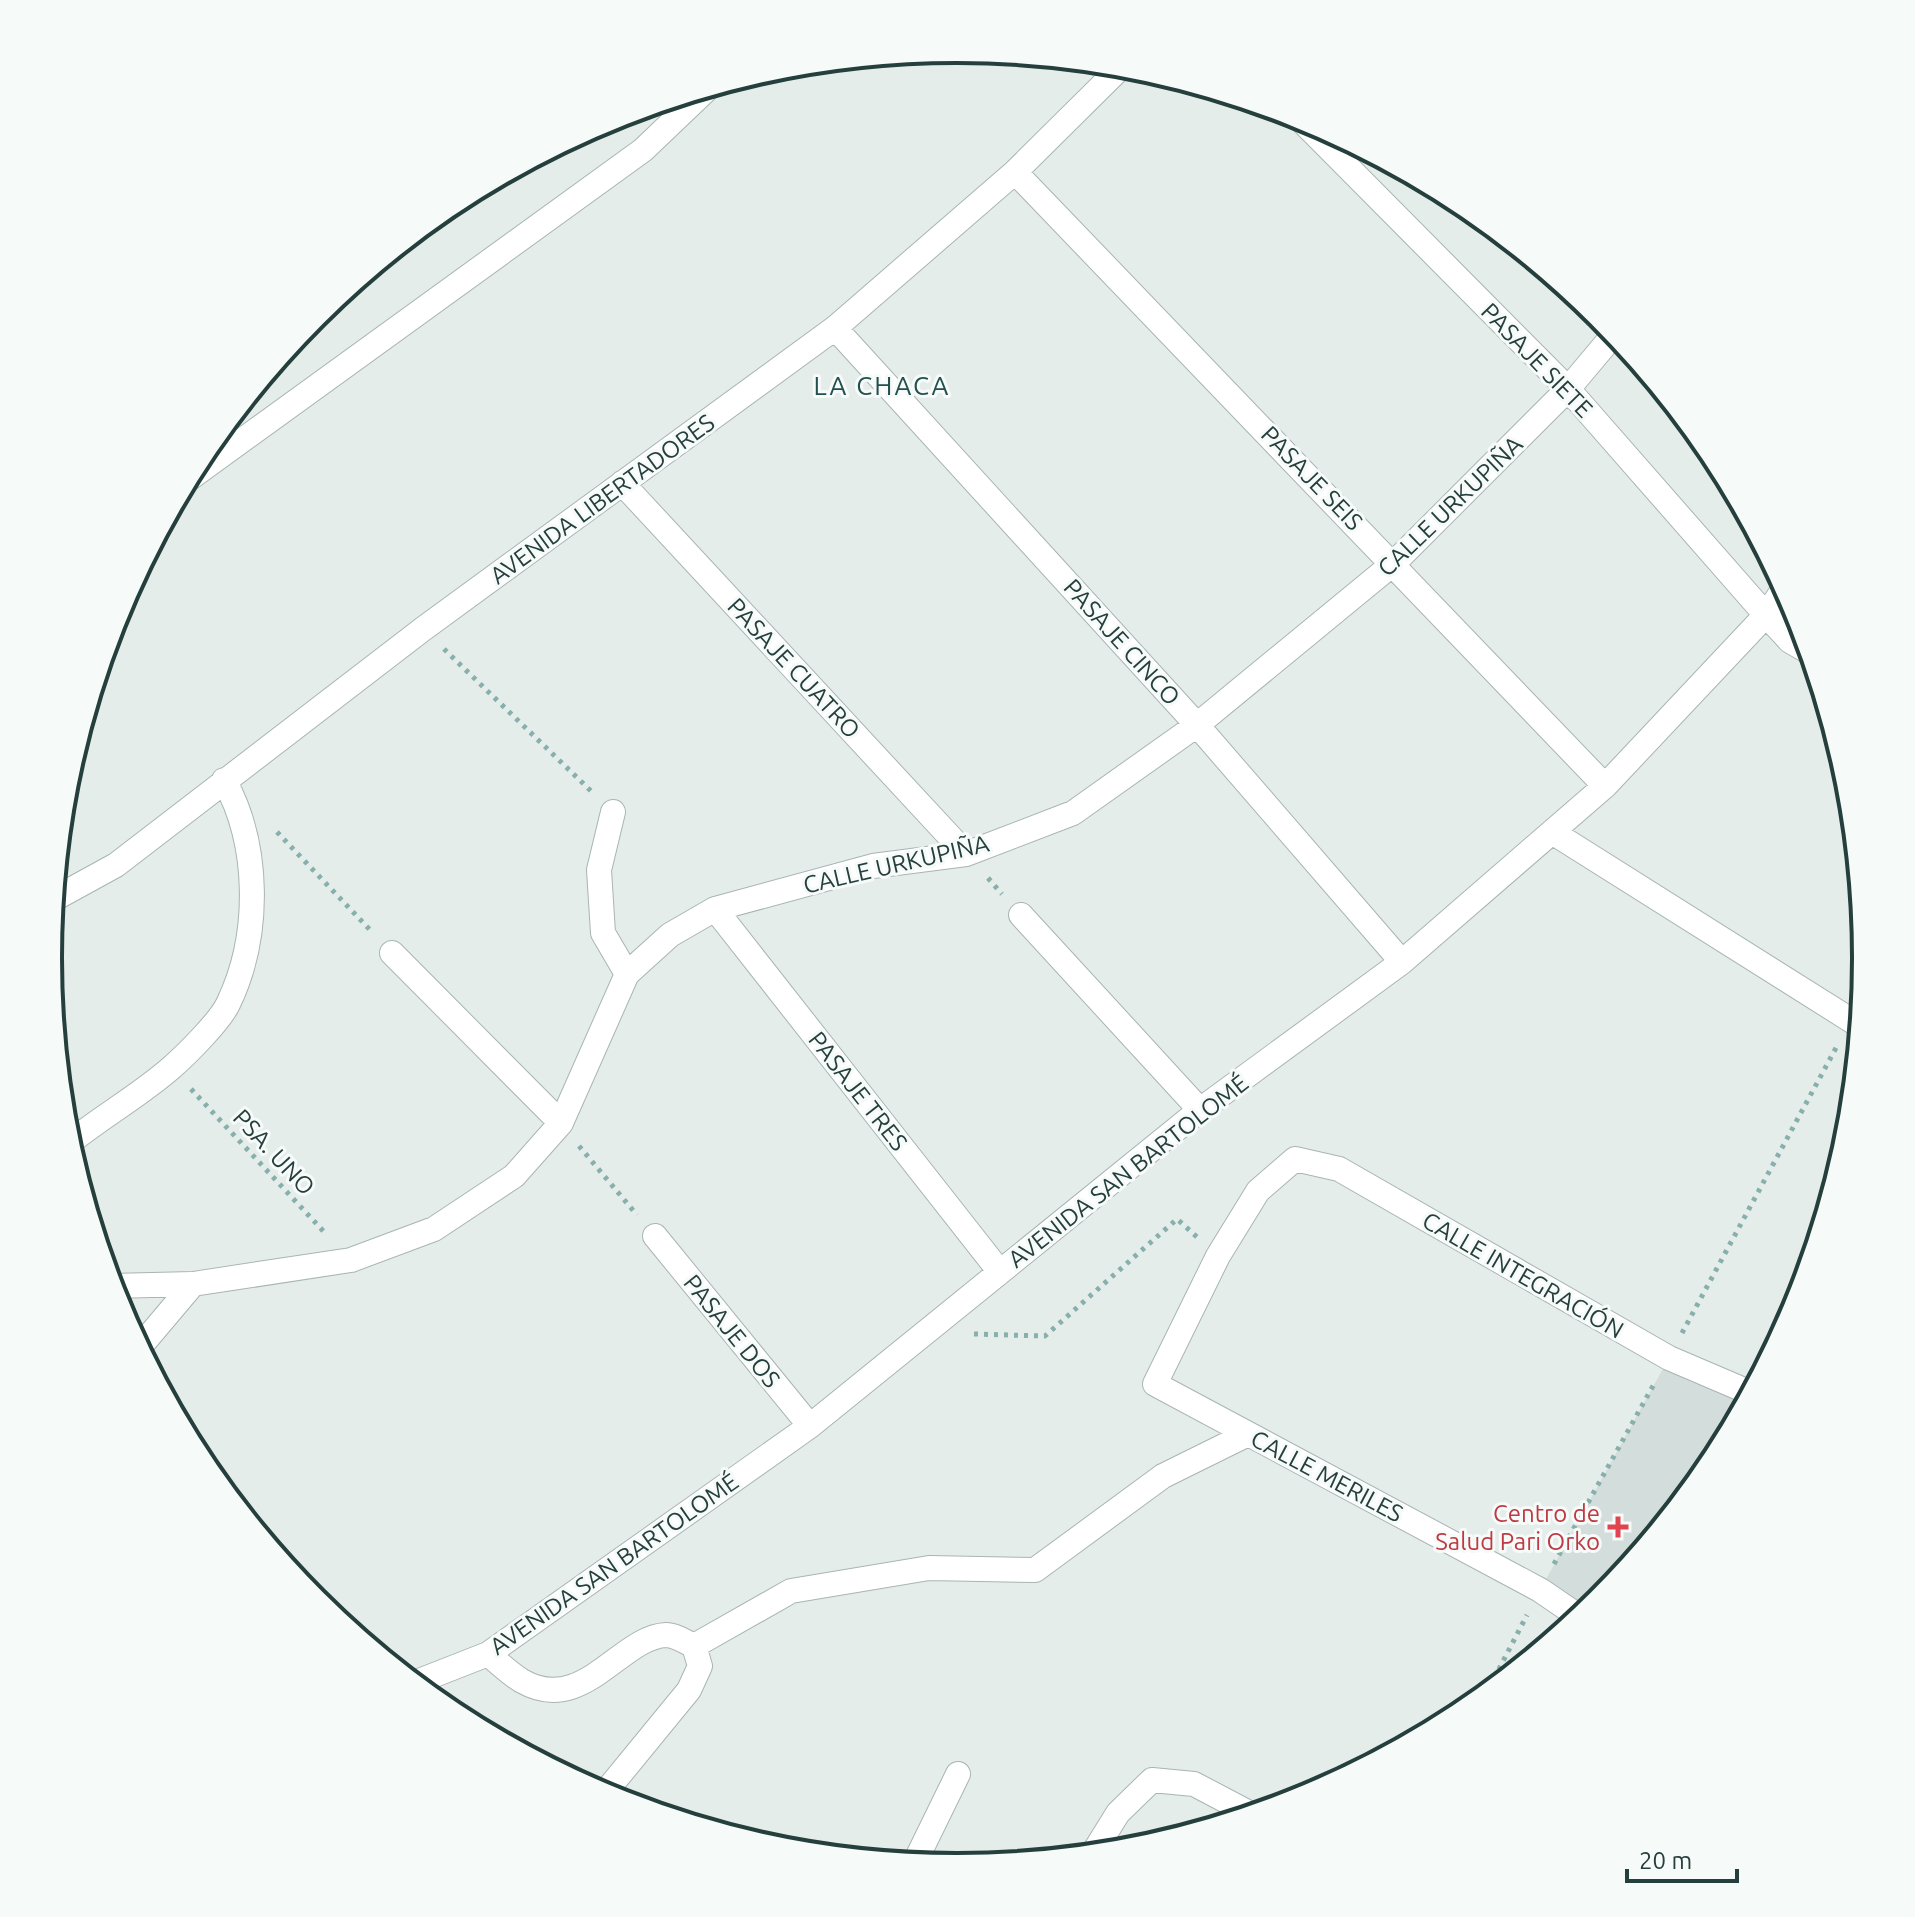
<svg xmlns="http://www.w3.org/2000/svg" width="1915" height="1917" font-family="Ubuntu,sans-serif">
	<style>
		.built { fill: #d3dddb }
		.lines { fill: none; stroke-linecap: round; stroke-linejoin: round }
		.minor-casing { stroke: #a8b5b3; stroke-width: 26 }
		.path { stroke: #87afab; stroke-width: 5; stroke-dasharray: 4 6; stroke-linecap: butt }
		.minor { stroke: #fff; stroke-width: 24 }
		.health-dot { fill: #e0444e; stroke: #f6faf9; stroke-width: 3 }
		.labels { text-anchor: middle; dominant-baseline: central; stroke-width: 6; stroke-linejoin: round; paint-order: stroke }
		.street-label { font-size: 24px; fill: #253f3d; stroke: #f6faf9 }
		.health-label { font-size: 24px; fill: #be3a42; stroke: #f6faf9; text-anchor: end }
		.neighbourhood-label { font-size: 26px; letter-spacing: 2px; fill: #22504e; stroke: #f6faf9 }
		.rim { fill: none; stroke: #253f3d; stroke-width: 4 }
	</style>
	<rect width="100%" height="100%" fill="#e5edeb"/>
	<!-- built -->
	<path class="built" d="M1669 1358 1746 1404 1713 1464 1600 1602 1581 1618 1540 1590Z"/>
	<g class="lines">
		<defs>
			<path id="minor" d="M1297 116 1568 389 1766 615 1790 641 1811 653
				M1015 172 1605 786
				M835 328 1197 725 1402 962
				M186 481 643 150 708 88
				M622 483 966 854
				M613 812 599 870 603 933 627 974
				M1552 832 1860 1026
				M54 899 116 865 423 629 835 328 1015 172 1123 65
				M715 909 1000 1272
				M1021 915 1200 1110
				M392 953 561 1123
				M68 1144C101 1117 139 1096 171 1068 186 1055 220 1021 228 1004 261 936 260 845 224 780
				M655 1236 810 1426
				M111 1286 193 1284
				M139 1348 193 1284 351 1260 434 1229 514 1176 561 1123 627 974 670 935 715 909 873 866 966 854 1073 813 1197 725 1394 563 1568 389 1615 333
				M1581 1618 1540 1590 1155 1384 1218 1256 1258 1191 1295 1159 1339 1169 1669 1358 1751 1393
				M488 1654C499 1663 510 1674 522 1681 583 1716 620 1637 666 1635 675 1635 686 1642 694 1646L791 1591 929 1568 1035 1570 1163 1476 1248 1434
				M414 1683 488 1654 810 1426 1200 1110 1402 962 1605 786 1766 615 1785 587
				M603 1795 689 1690 700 1666 694 1646
				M1092 1855 1118 1813 1152 1780 1194 1784 1253 1815
				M914 1864 958 1774"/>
		</defs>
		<!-- minor casing -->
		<use href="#minor" class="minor-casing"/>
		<!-- path -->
		<path class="path" d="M444 649 592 792
			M277 832 372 932
			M988 878 1002 894
			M191 1089 326 1234
			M579 1146 637 1215
			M1682 1333 1837 1046
			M974 1334 1045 1336 1177 1219 1197 1237
			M1554 1564 1654 1384
			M1485 1696 1527 1615"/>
		<!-- minor -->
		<use href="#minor" class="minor"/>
	</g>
	<!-- markers -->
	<path class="health-dot" d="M1614 1515h8v8h8v8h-8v8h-8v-8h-8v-8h8z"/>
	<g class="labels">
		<!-- street labels -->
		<g class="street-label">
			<text transform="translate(1537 360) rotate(46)">PASAJE SIETE</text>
			<text transform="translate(1312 478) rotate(46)">PASAJE SEIS</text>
			<text transform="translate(602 499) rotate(-36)">AVENIDA LIBERTADORES</text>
			<text transform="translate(1450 506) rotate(-44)">CALLE URKUPIÑA</text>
			<text transform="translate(1122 642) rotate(48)">PASAJE CINCO</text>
			<text transform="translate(794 668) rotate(47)">PASAJE CUATRO</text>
			<text transform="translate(896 864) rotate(-13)">CALLE URKUPIÑA</text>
			<text transform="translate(858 1091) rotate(52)">PASAJE TRES</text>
			<text transform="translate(274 1152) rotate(47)">PSA. UNO</text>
			<text transform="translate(1128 1171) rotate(-38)">AVENIDA SAN BARTOLOMÉ</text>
			<text transform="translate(1523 1275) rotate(30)">CALLE INTEGRACIÓN</text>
			<text transform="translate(732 1331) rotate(51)">PASAJE DOS</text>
			<text transform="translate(1327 1476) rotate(28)">CALLE MERILES</text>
			<text transform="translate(614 1564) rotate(-35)">AVENIDA SAN BARTOLOMÉ</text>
		</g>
		<!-- health labels -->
		<g class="health-label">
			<text x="1600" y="1513">Centro de<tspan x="1600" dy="28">Salud Pari Orko</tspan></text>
		</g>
		<!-- neighbourhood labels -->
		<g class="neighbourhood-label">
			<text x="882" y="385">LA CHACA</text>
		</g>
	</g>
	<!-- crop -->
	<path d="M0 0H1915V1917H0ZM62 958a895 895 0 1 1 1790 0a895 895 0 1 1-1790 0Z" fill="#f6faf9" fill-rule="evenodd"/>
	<path class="rim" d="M62 958a895 895 0 1 1 1790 0a895 895 0 1 1-1790 0Z"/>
	<!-- scale -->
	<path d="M1627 1869v12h110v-12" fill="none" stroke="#253f3d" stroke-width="4"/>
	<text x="1639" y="1869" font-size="24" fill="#253f3d" stroke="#f6faf9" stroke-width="6" paint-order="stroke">20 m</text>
</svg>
